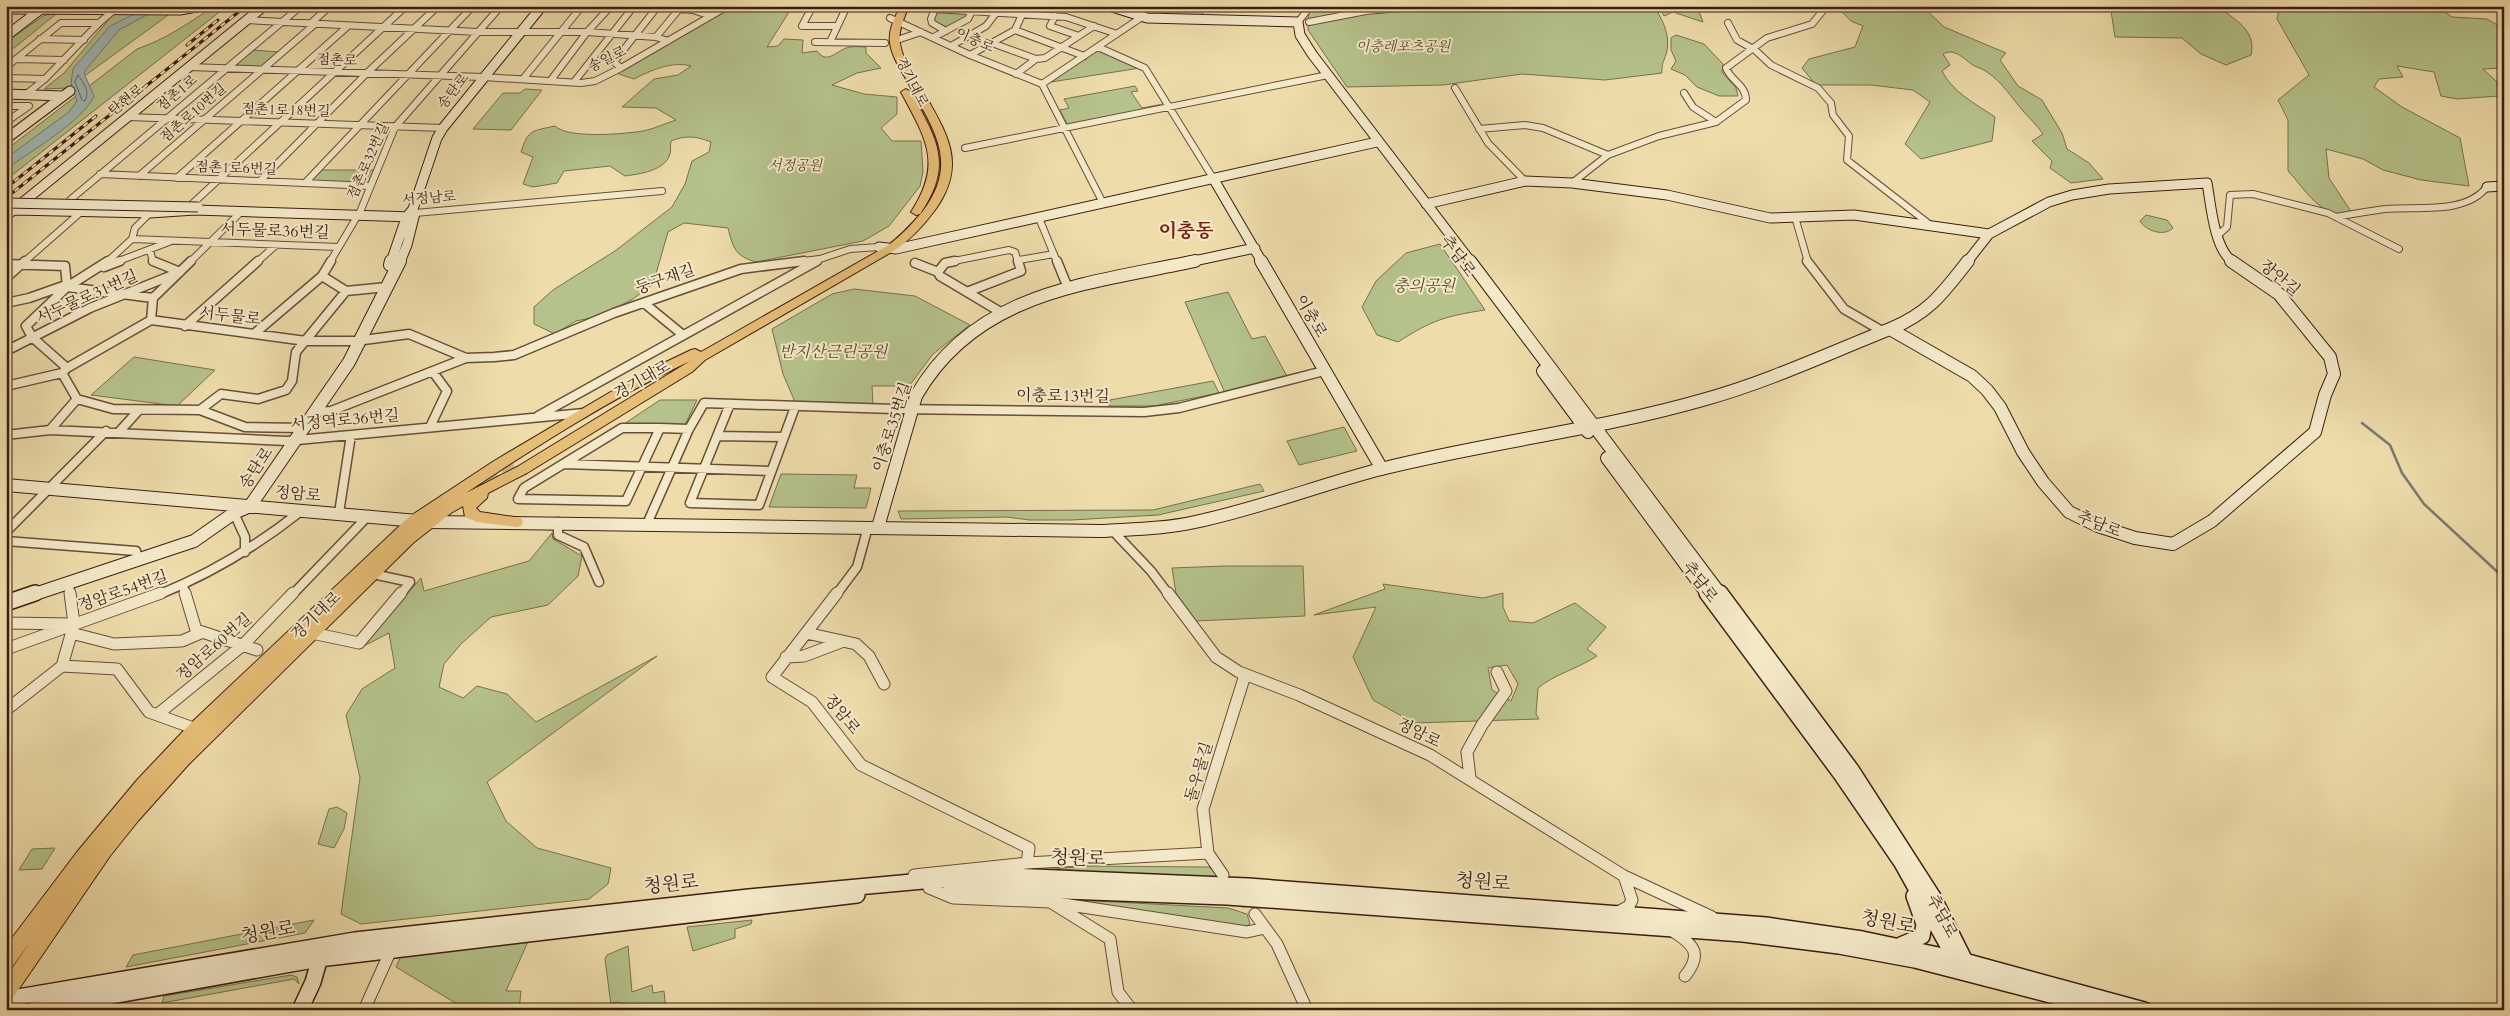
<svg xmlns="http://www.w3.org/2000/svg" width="2510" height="1016" font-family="Cardo,'Noto Serif KR',serif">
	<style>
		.green { fill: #b5c28b; stroke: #78704e; fill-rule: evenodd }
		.water { fill: #a0b8b6; stroke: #787a74 }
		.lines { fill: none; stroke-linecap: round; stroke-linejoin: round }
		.shore { stroke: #6e6a64; stroke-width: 1 }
		.stream { stroke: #787a74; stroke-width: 2.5 }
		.street-tunnel { stroke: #cab78c; stroke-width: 11; stroke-dasharray: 11 5; stroke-linecap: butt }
		.primary-tunnel { stroke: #cab78c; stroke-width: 13; stroke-dasharray: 13 6; stroke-linecap: butt }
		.street-far2-casing { stroke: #684d38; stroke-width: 8 }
		.street-far1-casing { stroke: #684d38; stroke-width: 11 }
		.street-casing { stroke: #684d38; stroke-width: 13 }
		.secondary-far2-casing { stroke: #3b1d12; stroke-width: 11 }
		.secondary-far1-casing { stroke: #3b1d12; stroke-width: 14 }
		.secondary-casing { stroke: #3b1d12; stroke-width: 18 }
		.primary-casing { stroke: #3b1d12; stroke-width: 2 }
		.street-far2 { stroke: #f4e9c8; stroke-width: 6 }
		.street-far1 { stroke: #f4e9c8; stroke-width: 8 }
		.street { stroke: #f4e9c8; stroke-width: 11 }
		.secondary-far2 { stroke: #f4e9c8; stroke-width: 9 }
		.secondary-far1 { stroke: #f4e9c8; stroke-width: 12 }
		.secondary { stroke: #f4e9c8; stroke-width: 15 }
		.primary { fill: #e7be76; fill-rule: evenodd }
		.rail-casing { stroke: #3b1d12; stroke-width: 3 }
		.rail { stroke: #f4e9c8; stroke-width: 2; stroke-dasharray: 5.5; stroke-linecap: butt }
		.secondary-bridge-casing { stroke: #3b1d12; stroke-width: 11; stroke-linecap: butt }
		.secondary-bridge { stroke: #f4e9c8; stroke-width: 9 }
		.labels { text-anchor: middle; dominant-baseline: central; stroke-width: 4; stroke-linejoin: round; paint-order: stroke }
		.far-street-label { font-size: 14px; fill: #3b1d12; stroke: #f4e9c8 }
		.far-park-label { font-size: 14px; font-style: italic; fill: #5a4630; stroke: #f4e9c8 }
		.street-label { font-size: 16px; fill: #3b1d12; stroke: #f4e9c8 }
		.park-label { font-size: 16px; font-style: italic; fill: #5a4630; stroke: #f4e9c8 }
		.quarter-label { font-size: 19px; font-weight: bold; fill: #7a1f14; stroke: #f4e9c8 }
		.near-street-label { font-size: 19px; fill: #3b1d12; stroke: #f4e9c8 }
	</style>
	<rect width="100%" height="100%" fill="#eeddab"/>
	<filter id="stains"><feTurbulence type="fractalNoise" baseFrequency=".004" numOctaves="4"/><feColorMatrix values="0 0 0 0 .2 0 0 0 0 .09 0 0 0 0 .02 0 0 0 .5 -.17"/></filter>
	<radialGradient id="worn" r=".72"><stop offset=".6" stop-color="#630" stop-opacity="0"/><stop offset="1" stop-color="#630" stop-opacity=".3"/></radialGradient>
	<!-- green -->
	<path class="green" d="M214 6H227L6 180V150L137 49C166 39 189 23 214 6Z
		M735 6 789 12 767 47 778 46 784 39 803 40 802 53 817 51C828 66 837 49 850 47 855 46 861 47 866 47V53L881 68 857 73 832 85 864 94 897 97V114L881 128 892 141H921L923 172 920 186 889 226 863 241 756 262C735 256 733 248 728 228L684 223 668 232 653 284 633 299 600 316 576 321 555 334 534 324V307L553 290 615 251 672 207 685 184 692 161 709 152 711 142C696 136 686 135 671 141 670 145 671 150 670 154 665 171 639 174 625 176L610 166 564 171 557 183 533 187 523 184 533 157 521 152C528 129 533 131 555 126 568 139 624 134 643 131 654 129 666 123 676 120L656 108 622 107 654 79 678 75 691 66C671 61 652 70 634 79L616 73Z
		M1122 6H1206L1201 17 1156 15Z
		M1309 6H1654C1663 21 1670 34 1667 51 1665 59 1661 64 1662 73L1605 80 1522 74 1443 85 1347 87 1308 30Z
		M1659 6H1697L1703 22 1673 12 1664 16Z
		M1836 6H1922L1944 27 2006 53 2000 60 2018 86 2042 100 2062 133 2067 149 2089 163 2103 179 2071 183 2050 168 2052 161 2032 141 2043 134C2037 125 2030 119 2023 111 2011 97 2003 83 1987 72 1982 68 1974 67 1970 63 1962 57 1954 48 1943 54L1950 65 1942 71C1952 92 1976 104 1995 117L1992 141 1921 159 1905 144 1930 102 1913 90 1871 85H1816L1802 68 1809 59 1855 47 1863 26 1851 21Z
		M2115 6H2217C2234 19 2257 30 2251 55L2226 65 2201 54 2182 38 2115 37 2111 11Z
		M2280 6H2437L2452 17 2487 19 2504 29V68L2483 69 2497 82 2499 96 2457 99 2441 96 2434 72 2397 66 2403 77 2379 79 2374 87 2402 107 2460 138 2469 186 2421 180 2383 170 2363 159 2326 149 2329 178 2352 213C2321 220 2307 191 2288 171V120L2278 100 2309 75 2277 19Z
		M938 9 969 12 966 19 948 28 933 21Z
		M115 12 171 13 68 88 44 89 64 73Z
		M49 14H56L14 48H6V43L9 40 43 16Z
		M1676 35 1704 44 1723 64 1722 72 1736 88 1738 96H1719L1697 87 1685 75 1671 69 1676 61 1671 50V38Z
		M251 50 280 52 263 70 229 68Z
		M1098 50 1140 68 1051 82Z
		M1135 86 1138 91 1131 92 1142 108 1163 104 1165 106 1068 126 1060 110 1069 108 1064 99Z
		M525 89 542 90 511 130 473 129 503 93H520Z
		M322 170H374L368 185 308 182Z
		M2146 215 2167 220 2173 228C2164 237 2146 231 2140 221Z
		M1440 244 1485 310C1446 316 1432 320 1398 342L1377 335 1362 307 1376 281 1406 253Z
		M854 289 915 296 970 325 933 354 909 386H872L873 405 795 402 783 374 772 329 832 294Z
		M1228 292 1252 339 1265 336 1288 378 1225 393 1185 302Z
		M134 357 215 370 177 406 91 395Z
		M1213 381 1219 393 1154 406H1109L1110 400Z
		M660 400H697L685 425 624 424Z
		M1344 427 1357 451 1299 465 1287 441Z
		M781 474 857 475 854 488H871L866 508 769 507Z
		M1260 484 1264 491 1158 515 1071 520H1029L1007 517 901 519 898 511 1153 510Z
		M552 533 553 539 582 556 578 576 548 605 491 617 461 644 444 664 439 687 463 698 477 686 507 694 536 722 657 656 487 782 506 821 537 848 611 868 608 884 589 899 361 924 341 914 360 778 346 715 362 689 395 668 389 633 358 649 421 578 424 591 529 561Z
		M1224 566H1303L1305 616 1196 621 1176 593 1172 568Z
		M1383 584 1483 598 1503 593V607L1509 621 1533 623 1575 603 1606 627 1587 649 1597 656C1577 669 1555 674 1538 688L1536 714 1539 719 1414 723 1373 700 1353 657 1376 607 1314 615 1385 589ZM1507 665 1518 684 1511 701 1492 690 1488 668Z
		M337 807 347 813 344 829 334 848 318 844 329 809Z
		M55 848 42 869 19 870 32 849Z
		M1084 866 1209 867 1221 878 1034 871Z
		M1058 899 1228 908 1247 914 1250 924 1241 929Z
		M314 920 305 933 126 967 133 955Z
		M752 920 751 924 735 929V938L693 951 687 927Z
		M530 937 506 991H521L519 1010H467L396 967 402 954Z
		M628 946 632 992 652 985 653 993 664 991 666 1010H650L616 1002 611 1005 605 959 607 955Z
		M291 975 297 977 299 984 294 979 162 1003 164 996Z"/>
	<!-- water -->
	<path class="water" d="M149 6H163L119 30 88 67 84 73 94 96C82 122 31 151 6 169V158L69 112 77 101 71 83 73 69 109 27Z"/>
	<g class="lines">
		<!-- shore -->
		<path class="shore" d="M78 75C84 84 90 90 85 101L82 100 75 82Z"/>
		<!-- stream -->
		<path class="stream" d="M2362 423 2390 445 2402 473 2424 504 2504 578"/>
		<!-- street-tunnel -->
		<path class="street-tunnel" d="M1241 897 1255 914"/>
		<!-- primary-tunnel -->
		<path class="primary-tunnel" d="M487 483 515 467"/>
		<defs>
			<path id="street-far2" d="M360 6 403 9
				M936 6 931 19 932 23 946 31
				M657 7 693 10 711 16
				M935 9 1066 17 1117 34
				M810 11 802 26H837
				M1055 16 1050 26 1079 36
				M890 18 970 55 1042 84 1103 203
				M246 20 478 32H587L656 37 668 41
				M1298 22 1306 12V6
				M1309 22 1366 11 1424 6
				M99 23 114 10
				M1728 23 1737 40 1755 50 1771 65 1818 88 1831 103 1833 115 1849 136 1847 160 1933 227
				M310 24 330 6
				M1015 30 1084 56
				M656 37 680 8
				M934 37 968 19 972 11
				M40 39 84 40
				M894 41 921 32
				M815 42 885 43
				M830 42 847 6
				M992 43 1036 59
				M951 46 986 26 996 13
				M1098 47 1145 68 1213 178
				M970 55 1015 30 1026 6
				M16 59 64 60
				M6 67 61 23H99L45 79 25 95
				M189 67 483 77 581 83 595 81 621 68 728 6
				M621 68 614 62 658 6
				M1016 74 1036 59 1045 58 1094 26
				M6 78 45 79
				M523 79 582 6
				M551 80 587 32 611 6
				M574 82 634 6
				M1042 84 1142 17
				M1455 88 1488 143 1525 181
				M6 106H29L6 122
				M128 117 443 128
				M1716 122 1746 100C1746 85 1731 81 1726 68L1767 38 1812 24 1825 8
				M1479 129 1525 125 1543 128 1608 155 1572 183
				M965 148 1328 75
				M1608 155 1659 136 1716 122 1693 107 1684 93
				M100 174 370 186
				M139 176 315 24
				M177 178 348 26
				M260 181 367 73 438 6
				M305 183 473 6
				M70 200 301 6
				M191 205 406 6
				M360 212 395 127 501 6
				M150 213 135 228 132 239 338 247
				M415 213 662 191
				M1795 217 1808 262
				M2336 217C2352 214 2369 211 2385 209 2417 206 2465 215 2487 187
				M1039 218 1057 262
				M2217 236 2227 227 2230 195 2253 194 2328 213 2399 249
				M150 250 153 262
				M1019 260 1054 254
				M24 262 81 212
				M107 262 132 239
				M116 262 169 242
				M190 262 242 211
				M257 262 275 246
				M330 262 358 215
				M794 262 820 259 850 249 879 247
				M815 262 817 261
				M949 262 1009 250 1015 252 1018 262"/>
			<path id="street-far1" d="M108 261 67 287 26 326 32 337 67 368 62 373 77 399 113 409 200 410 245 427 302 428
				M153 261 180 272
				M331 261 322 276 346 291
				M955 261 945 263 938 272 940 276 967 292 1021 271 1018 261
				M1057 261 1068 288
				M1807 261 1844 309 1882 331
				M915 263 938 272
				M6 264 65 266 67 287 153 298
				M104 267 120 261
				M6 278 25 261
				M346 291 387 287
				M967 292 1002 313
				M6 303 29 298 66 285
				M644 303 683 335
				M151 320 306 341H356L409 334 466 358 494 357 514 355 614 313 741 269 804 261
				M185 326 258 261
				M254 334 322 276
				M6 351 90 308 175 274
				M67 368 151 320 153 298 191 261
				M6 386 62 373
				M730 404 690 503 759 505 795 407
				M200 410 221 394 258 399 286 390 292 381 296 352 346 291
				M314 412 331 411 466 358
				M538 416 817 261
				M430 427 447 391 433 372
				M622 428H660L626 501 518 499 524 488Z
				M660 428 689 429
				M50 430 77 399
				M119 432 138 411
				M6 435 50 430 287 441 584 413
				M717 436 783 437
				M564 464 771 471
				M234 513 245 537V552
				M339 513 351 435
				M558 522V535L584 547 599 582
				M647 524 689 429 704 403 894 409 1144 412 1179 408 1324 371
				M1113 531 1151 571 1169 595
				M6 532 106 431
				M6 541 136 551 139 560
				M373 574 410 582 400 595
				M69 583 70 595
				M183 586 186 595
				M158 595C210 574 257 546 301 511
				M292 595 369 515
				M836 595 857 567 868 527"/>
			<path id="street" d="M185 593 196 630 257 650
				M837 593 772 677 812 702 861 765 1029 848 1027 863
				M1168 593 1216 657 1239 672 1299 695 1430 755 1624 876 1712 917
				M6 623 74 624 70 593
				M74 624 62 666 117 669 149 712 196 729
				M71 633 114 644 182 641 203 632
				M312 633 359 643 401 593
				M806 633 856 644 869 656 884 684
				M6 649 161 593
				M786 657 804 656 841 642
				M6 710 62 666
				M158 714 243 645 293 593
				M1470 778 1467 752 1482 725 1506 691 1497 672
				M914 875 1027 863 1208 853
				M1223 875 1208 853 1203 809 1245 675
				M929 888 953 898 1050 902 1247 932 1265 928
				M1052 903 1110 939 1118 992 1132 1010
				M1618 912 1629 906 1632 900 1624 876
				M1255 914 1277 944 1307 1010
				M1674 932C1695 945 1702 955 1685 976
				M364 1010 391 950"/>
			<path id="secondary-far2" d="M1109 6 1147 18 1298 22 1300 35 1312 54 1471 262
				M6 9 180 10 202 6
				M6 36 41 9
				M6 94 63 96
				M6 139 70 91
				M1213 178 1262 262
				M2487 187 2504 186
				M1426 204 1525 181 1572 183 1667 195 1770 218 1854 215 1989 234
				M13 210 150 213 195 210 413 217
				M6 216 264 6
				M879 247 896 249 1377 142
				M391 262 406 218 413 209 437 138 443 128 542 6
				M400 262 407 245 415 213
				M1189 262 1255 248
				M1967 262 1989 234 2049 202 2072 195 2109 189 2207 183C2211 205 2214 249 2233 262"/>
			<path id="secondary-far1" d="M1261 261 1382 469
				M1470 261 1721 595
				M390 265 391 261
				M1890 329 1972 376 1987 390 2000 407 2023 452 2043 482 2069 512 2098 526 2135 538 2173 544 2212 521 2315 432 2325 395 2334 374 2330 357 2279 294 2231 261
				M1890 329C1929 313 1943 293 1968 261
				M1543 371 1588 432
				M1607 458 1708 595
				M6 485 429 522 1101 531C1133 529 1164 529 1195 522 1258 509 1319 485 1381 469 1488 442 1599 430 1706 399 1770 381 1829 353 1890 329
				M878 527 916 396C976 291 1088 284 1195 261
				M32 595 194 541 234 513 250 506 349 362 400 261"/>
			<path id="secondary" d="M1707 593 1841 774 1902 863 1956 960
				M1720 593 1852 771 1933 897 1967 965
				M6 603 35 593
				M951 887 1227 897 1743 934 1839 946 1915 960 2109 1010
				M1901 945 1922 936 1924 924 1914 896
				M6 999 355 940 749 897 923 881 1008 876 1248 886 1766 925 1862 939 1957 959 2144 1010
				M33 1010 319 959 857 895
				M300 1010 313 982 321 954"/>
			<path id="primary" d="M900 6H909C904 18 898 30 900 43 902 60 915 76 923 91 947 134 968 164 935 210 924 225 911 239 895 250L705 360 692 372 527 473 488 493 487 498 476 508 480 512 521 518 523 522 521 526 516 527 477 522 465 517 463 506 451 513 413 543 188 765 138 821 110 856 12 999 6 1002V977L31 941 12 967 6 969V946L77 852 137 780 190 724 409 517 494 461 641 374 691 350 695 349 701 352 887 246C901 236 912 224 923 211 958 164 936 133 911 88 904 74 892 59 890 43 888 30 895 18 900 6ZM690 361 517 467 466 493C538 445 612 398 690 361Z
				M906 89 911 92C937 140 954 164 920 214L916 215 911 212C943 163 926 139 901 92Z"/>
		</defs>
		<!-- street-far2 casing -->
		<use href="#street-far2" class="street-far2-casing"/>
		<!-- street-far1 casing -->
		<use href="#street-far1" class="street-far1-casing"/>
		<!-- street casing -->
		<use href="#street" class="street-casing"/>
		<!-- secondary-far2 casing -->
		<use href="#secondary-far2" class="secondary-far2-casing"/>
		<!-- secondary-far1 casing -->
		<use href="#secondary-far1" class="secondary-far1-casing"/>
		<!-- secondary casing -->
		<use href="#secondary" class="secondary-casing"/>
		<!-- primary casing -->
		<use href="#primary" class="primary-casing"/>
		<!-- street-far2 -->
		<use href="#street-far2" class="street-far2"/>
		<!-- street-far1 -->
		<use href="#street-far1" class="street-far1"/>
		<!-- street -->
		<use href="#street" class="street"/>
		<!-- secondary-far2 -->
		<use href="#secondary-far2" class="secondary-far2"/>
		<!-- secondary-far1 -->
		<use href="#secondary-far1" class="secondary-far1"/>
		<!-- secondary -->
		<use href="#secondary" class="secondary"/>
		<!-- primary -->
		<use href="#primary" class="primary"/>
		<defs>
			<path id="rail" d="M187 45 218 20
				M6 188 96 116
				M6 198 246 6"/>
		</defs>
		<!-- rail casing -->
		<use href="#rail" class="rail-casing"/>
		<!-- rail -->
		<use href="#rail" class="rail"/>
		<defs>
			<path id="secondary-bridge" d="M6 203 198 207"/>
		</defs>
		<!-- secondary-bridge casing -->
		<use href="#secondary-bridge" class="secondary-bridge-casing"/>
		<!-- secondary-bridge -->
		<use href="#secondary-bridge" class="secondary-bridge"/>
	</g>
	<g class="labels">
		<!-- far-street labels -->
		<g class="far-street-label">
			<text transform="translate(975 40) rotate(24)">이충로</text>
			<text transform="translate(607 59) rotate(-26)">송일로</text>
			<text transform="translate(337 60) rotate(2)">점촌로</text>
			<text transform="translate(912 82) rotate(63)">경기대로</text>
			<text transform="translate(453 91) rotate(-52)">송탄로</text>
			<text transform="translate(177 93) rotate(-40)">점촌1로</text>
			<text transform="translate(126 100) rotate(-39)">탄현로</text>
			<text transform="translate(286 110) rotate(2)">점촌1로18번길</text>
			<text transform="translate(193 113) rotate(-41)">점촌로10번길</text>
			<text transform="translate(368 161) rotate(-66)">점촌로32번길</text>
			<text transform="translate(236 168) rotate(2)">점촌1로6번길</text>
			<text transform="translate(429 198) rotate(-4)">서정남로</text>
		</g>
		<!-- far-park labels -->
		<g class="far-park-label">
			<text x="1403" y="46">이충레포츠공원</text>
			<text x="795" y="165">서정공원</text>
		</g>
		<!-- street labels -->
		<g class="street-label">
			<text transform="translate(275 231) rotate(2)">서두물로36번길</text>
			<text transform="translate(1458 256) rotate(54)">추담로</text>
			<text transform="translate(2280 278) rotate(40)">장안길</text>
			<text transform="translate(665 279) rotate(-19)">둥구재길</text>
			<text transform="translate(87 297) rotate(-24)">서두물로31번길</text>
			<text transform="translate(230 316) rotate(7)">서두물로</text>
			<text transform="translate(1311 316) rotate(60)">이충로</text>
			<text transform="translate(642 380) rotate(-30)">경기대로</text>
			<text transform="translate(1063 396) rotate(1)">이충로13번길</text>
			<text transform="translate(345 420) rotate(-5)">서정역로36번길</text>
			<text transform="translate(892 427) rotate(-72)">이충로35번길</text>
			<text transform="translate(256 468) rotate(-56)">송탄로</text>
			<text transform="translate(298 494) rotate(5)">정암로</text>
			<text transform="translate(2099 524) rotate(22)">추담로</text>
			<text transform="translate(1700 582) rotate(53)">추담로</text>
			<text transform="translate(123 591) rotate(-19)">정암로54번길</text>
			<text transform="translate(316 616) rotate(-44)">경기대로</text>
			<text transform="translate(214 647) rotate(-41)">정암로60번길</text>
			<text transform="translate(842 714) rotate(51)">정암로</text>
			<text transform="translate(1419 733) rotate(26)">정암로</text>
			<text transform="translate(1199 772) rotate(-74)">돌우물길</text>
			<text transform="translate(1942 916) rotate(62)">추담로</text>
		</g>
		<!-- park labels -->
		<g class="park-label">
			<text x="1424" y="286">충의공원</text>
			<text x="833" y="352">반지산근린공원</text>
		</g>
		<!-- quarter labels -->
		<g class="quarter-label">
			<text x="1186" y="231">이충동</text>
		</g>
		<!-- near-street labels -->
		<g class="near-street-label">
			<text transform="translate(1078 858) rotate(2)">청원로</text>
			<text transform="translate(1483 882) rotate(4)">청원로</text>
			<text transform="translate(671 884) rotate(-6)">청원로</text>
			<text transform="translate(1888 922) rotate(11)">청원로</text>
			<text transform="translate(268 932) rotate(-10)">청원로</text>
		</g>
	</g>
	<!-- margin -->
	<rect width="2510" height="1016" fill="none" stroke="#eeddab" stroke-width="25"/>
	<rect x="8" y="8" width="2495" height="1001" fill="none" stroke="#3b1d12" stroke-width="2.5"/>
	<rect x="12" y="12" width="2485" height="991" fill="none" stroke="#3b1d12"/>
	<rect width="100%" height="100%" filter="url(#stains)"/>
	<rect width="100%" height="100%" fill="url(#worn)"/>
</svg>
